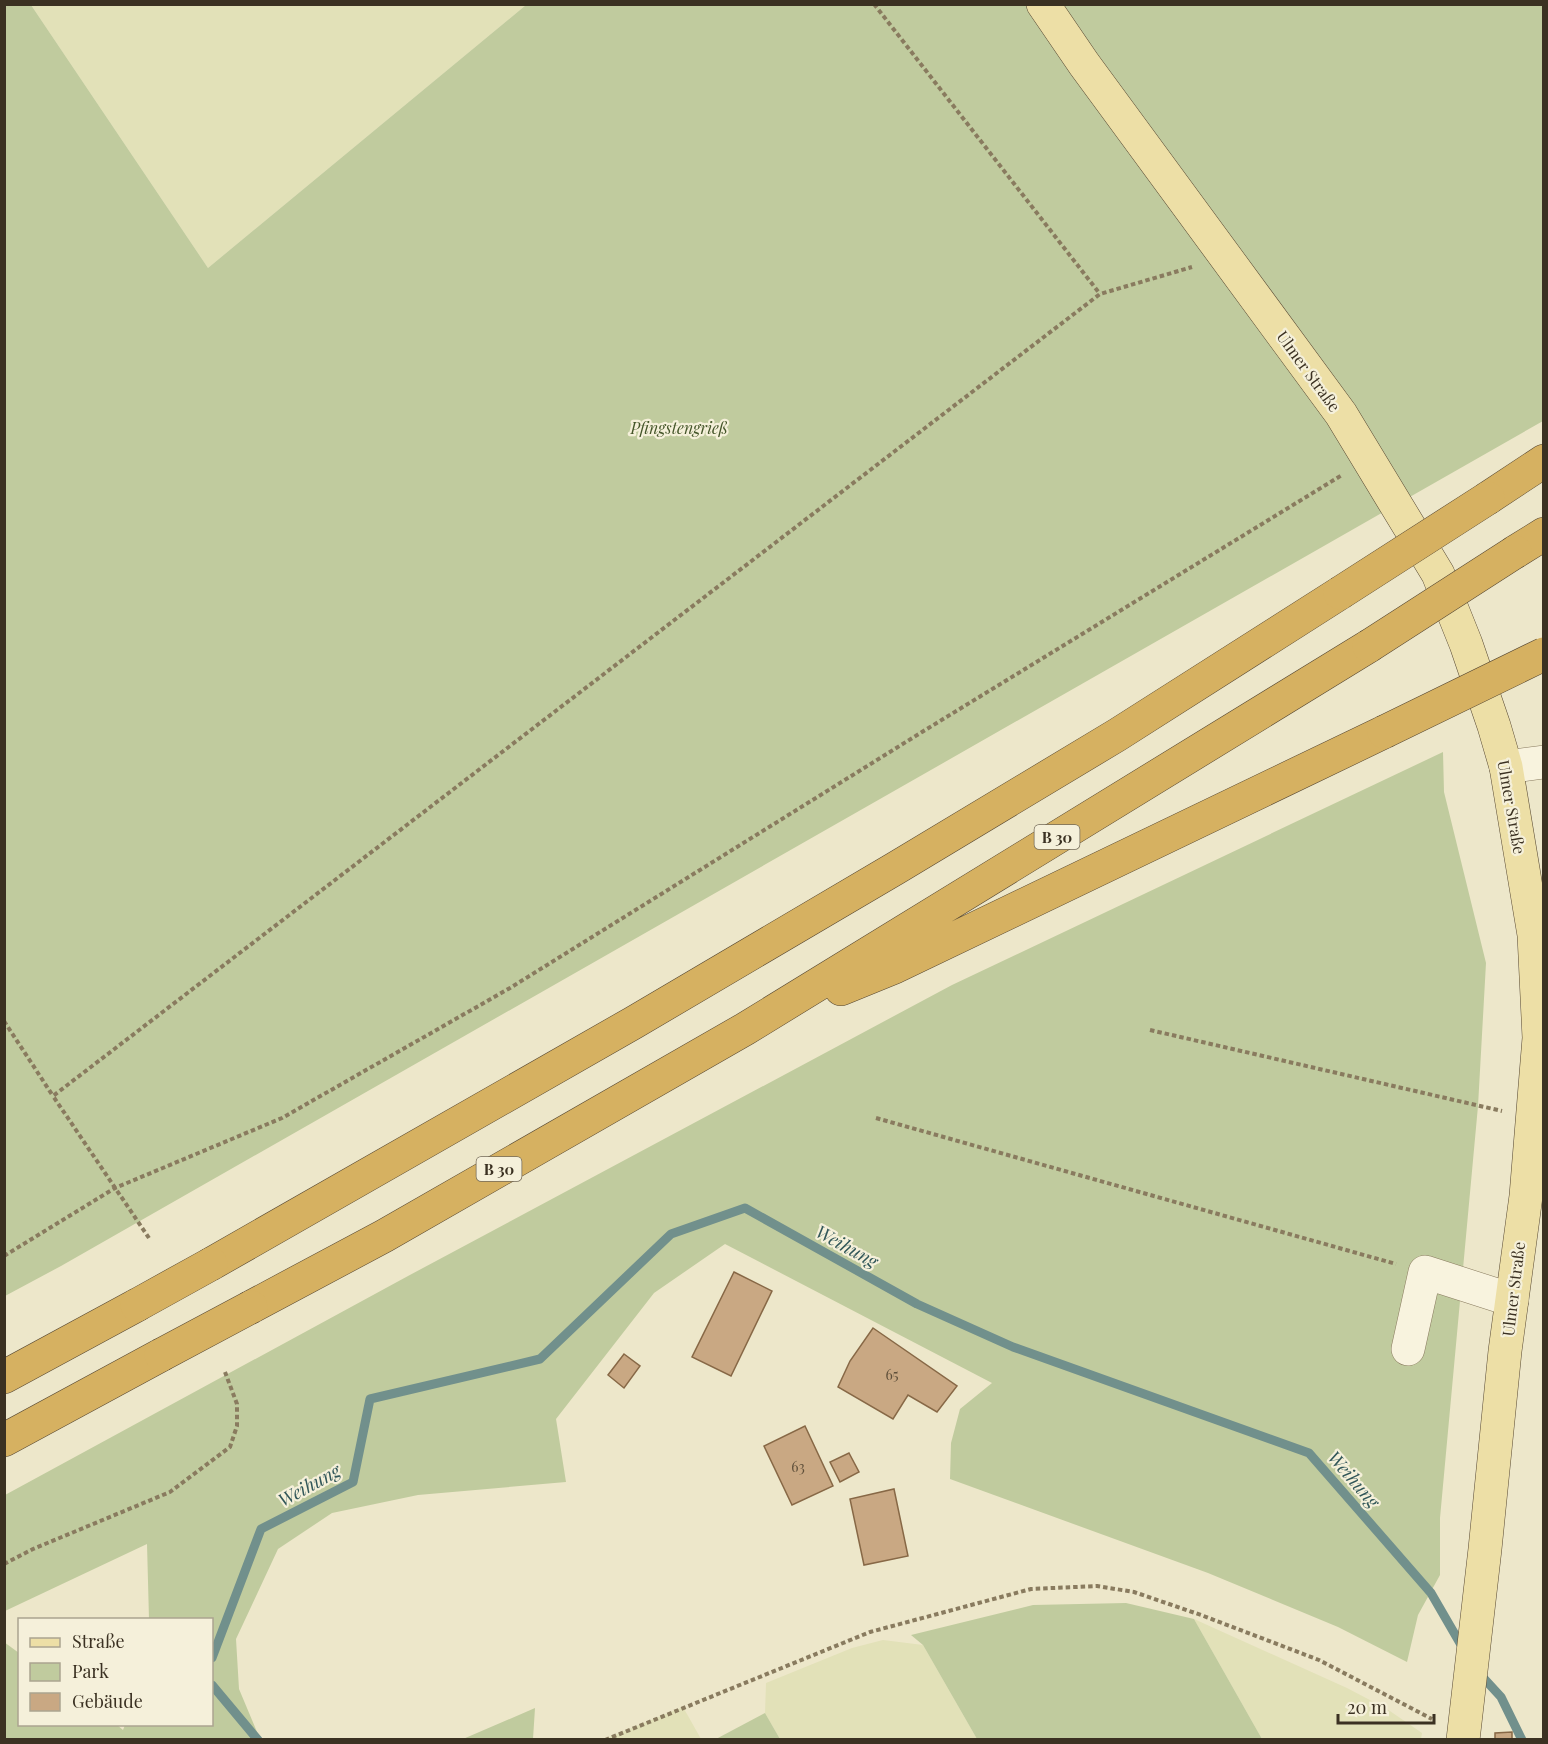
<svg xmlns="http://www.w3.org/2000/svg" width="1548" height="1744" font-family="'Playfair Display',serif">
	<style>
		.farmland { fill: #e2e1b8 }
		.green { fill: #c0cb9e }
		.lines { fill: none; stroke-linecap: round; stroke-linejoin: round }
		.stream { stroke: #71908c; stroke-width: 9 }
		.building { fill: #c9a883; stroke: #876846; stroke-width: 1.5 }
		.minor-casing { stroke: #897b5f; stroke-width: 34 }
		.major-casing { stroke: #574833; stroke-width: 34 }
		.highway-casing { stroke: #574833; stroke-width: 34 }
		.path { stroke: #897b5f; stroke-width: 4; stroke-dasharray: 4.5 3; stroke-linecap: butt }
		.minor { stroke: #f8f3de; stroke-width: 33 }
		.major { stroke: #eddfa6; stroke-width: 33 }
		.highway { stroke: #d6b161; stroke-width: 33 }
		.highway-bridge-casing { stroke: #574833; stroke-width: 34; stroke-linecap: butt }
		.highway-bridge { stroke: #d6b161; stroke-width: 33 }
		.labels { text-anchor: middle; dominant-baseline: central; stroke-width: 4.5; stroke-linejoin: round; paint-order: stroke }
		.number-label { font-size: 14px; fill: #5e4f3a }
		.shield { fill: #f5f0da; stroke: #736a59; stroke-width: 1.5 }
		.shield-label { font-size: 15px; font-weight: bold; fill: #3b3122 }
		.street-label { font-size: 16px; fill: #3b3122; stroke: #f5f0da }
		.park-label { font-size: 16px; font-style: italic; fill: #45562a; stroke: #f5f0da }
		.water-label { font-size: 18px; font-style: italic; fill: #325759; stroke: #f5f0da }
	</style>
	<rect width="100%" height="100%" fill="#ede7ca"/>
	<!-- farmland -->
	<path class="farmland" d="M31 5H526L208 268Z
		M1194 1619 1347 1688 1387 1709 1422 1733 1421 1739H1262Z
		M883 1640 923 1645 977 1739H780L765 1713 766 1683 852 1648Z
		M683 1707 701 1739H605Z"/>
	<!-- green -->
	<path class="green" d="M5 5H31L208 268 526 5H1543V421L61 1266 5 1296Z
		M1443 752 1444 792 1486 963 1478 1106 1440 1518V1575L1418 1615 1407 1662 1338 1627 1208 1573 950 1479 951 1443 960 1409 992 1383 725 1244 654 1293 556 1419 566 1482 418 1495 332 1513 278 1549 236 1639 239 1689 260 1739H5L4 1642 19 1653 20 1724H116L123 1730 125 1725 212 1724V1620L149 1619 147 1544 5 1611V1495L408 1276 952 985Z
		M1126 1603 1194 1619 1262 1739H977L923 1645 911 1635 1033 1605Z
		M535 1708 533 1739H463Z
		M765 1713 780 1739H716Z"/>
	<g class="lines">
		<!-- stream -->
		<path class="stream" d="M212 1658 261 1529 353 1482 370 1399 540 1359 671 1234 745 1208 917 1304 1013 1347 1309 1453 1431 1593 1464 1650
			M1478 1672 1501 1697 1522 1740
			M212 1685 258 1740"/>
	</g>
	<!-- building -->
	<path class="building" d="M734 1272 772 1291 731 1376 692 1357Z
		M873 1328 957 1386 937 1412 908 1395 893 1419 838 1387 850 1361Z
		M624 1354 640 1366 624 1388 608 1375Z
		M805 1426 833 1486 792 1505 764 1446Z
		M849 1453 859 1472 840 1482 830 1462Z
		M894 1489 908 1556 864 1565 850 1499Z
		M1512 1732V1740H1495V1733Z"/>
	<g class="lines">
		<defs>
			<path id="minor" d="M1506 767 1544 762
				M1408 1349 1425 1272 1512 1300"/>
			<path id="major" d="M1043 4 1084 64 1341 414 1438 574 1466 644 1494 726 1506 767 1534 935 1539 1038 1526 1196 1505 1351 1485 1549 1463 1740"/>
			<path id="highway" d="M1488 498 1544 461
				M1515 552 1544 534
				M841 989 895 967 1384 732
				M211 1264 633 1023 896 868 1117 735 1340 593
				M251 1307 384 1236 745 1029 1369 646
				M4 1377 137 1305
				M4 1440 161 1355"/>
		</defs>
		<!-- minor casing -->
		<use href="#minor" class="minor-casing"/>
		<!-- major casing -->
		<use href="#major" class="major-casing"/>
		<!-- highway casing -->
		<use href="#highway" class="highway-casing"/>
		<!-- path -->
		<path class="path" d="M874 4 1100 294
			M4 1021 53 1096
			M1150 1030 1502 1111
			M876 1118 1396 1264
			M149 1238 53 1096 1100 294 1192 267
			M4 1256 115 1188 282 1118 510 988 922 732 1342 475
			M4 1564 33 1549 170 1492 230 1447 237 1426V1404L225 1372
			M605 1740 870 1632 1031 1589 1097 1586 1134 1592 1201 1615 1319 1660 1432 1719"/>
		<!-- minor -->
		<use href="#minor" class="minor"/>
		<!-- major -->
		<use href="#major" class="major"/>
		<!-- highway -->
		<use href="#highway" class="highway"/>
		<defs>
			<path id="highway-bridge" d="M1340 593 1488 498
				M1369 646 1515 552
				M1384 732 1544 654
				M137 1305 211 1264
				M161 1355 251 1307"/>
		</defs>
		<!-- highway-bridge casing -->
		<use href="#highway-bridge" class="highway-bridge-casing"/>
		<!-- highway-bridge -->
		<use href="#highway-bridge" class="highway-bridge"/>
	</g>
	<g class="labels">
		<!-- number labels -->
		<g class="number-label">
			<text x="892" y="1374">65</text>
			<text x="798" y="1466">63</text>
		</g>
		<!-- shield labels -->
		<g class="shield">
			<rect x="1034.5" y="825" width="45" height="24" rx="4.5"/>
			<rect x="476.5" y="1157" width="45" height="24" rx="4.5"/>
		</g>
		<g class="shield-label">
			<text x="1057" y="837">B 30</text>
			<text x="499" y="1169">B 30</text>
		</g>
		<!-- street labels -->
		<g class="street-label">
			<text transform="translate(1309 371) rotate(54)">Ulmer Straße</text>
			<text transform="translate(1512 807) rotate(80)">Ulmer Straße</text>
			<text transform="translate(1513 1289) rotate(-83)">Ulmer Straße</text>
		</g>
		<!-- park labels -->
		<g class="park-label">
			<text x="679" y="427">Pfingstengrieß</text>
		</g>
		<!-- water labels -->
		<g class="water-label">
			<text transform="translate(847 1246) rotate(29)">Weihung</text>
			<text transform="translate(1354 1479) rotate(49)">Weihung</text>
			<text transform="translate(309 1485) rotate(-29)">Weihung</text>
		</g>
	</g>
	<!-- border -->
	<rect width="1548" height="1744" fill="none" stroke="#3b3122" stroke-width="12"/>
	<!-- legend -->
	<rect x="18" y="1618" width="195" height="108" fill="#f5f0da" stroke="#aba490" stroke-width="1.5"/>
	<rect x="30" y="1638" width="30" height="9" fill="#eddfa6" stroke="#aba490" stroke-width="1.5"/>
	<text x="72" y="1648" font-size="18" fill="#3b3122">Straße</text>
	<rect x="30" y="1663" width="30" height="18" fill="#c0cb9e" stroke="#aba490" stroke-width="1.5"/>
	<text x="72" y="1678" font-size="18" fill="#3b3122">Park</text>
	<rect x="30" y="1693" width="30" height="18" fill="#c9a883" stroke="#aba490" stroke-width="1.5"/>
	<text x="72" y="1708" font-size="18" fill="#3b3122">Gebäude</text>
	<!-- scale -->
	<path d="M1338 1714v9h96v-9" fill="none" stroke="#3b3122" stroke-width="3"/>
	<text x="1347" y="1714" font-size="18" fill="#3b3122" stroke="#f5f0da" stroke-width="4.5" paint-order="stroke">20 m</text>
</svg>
